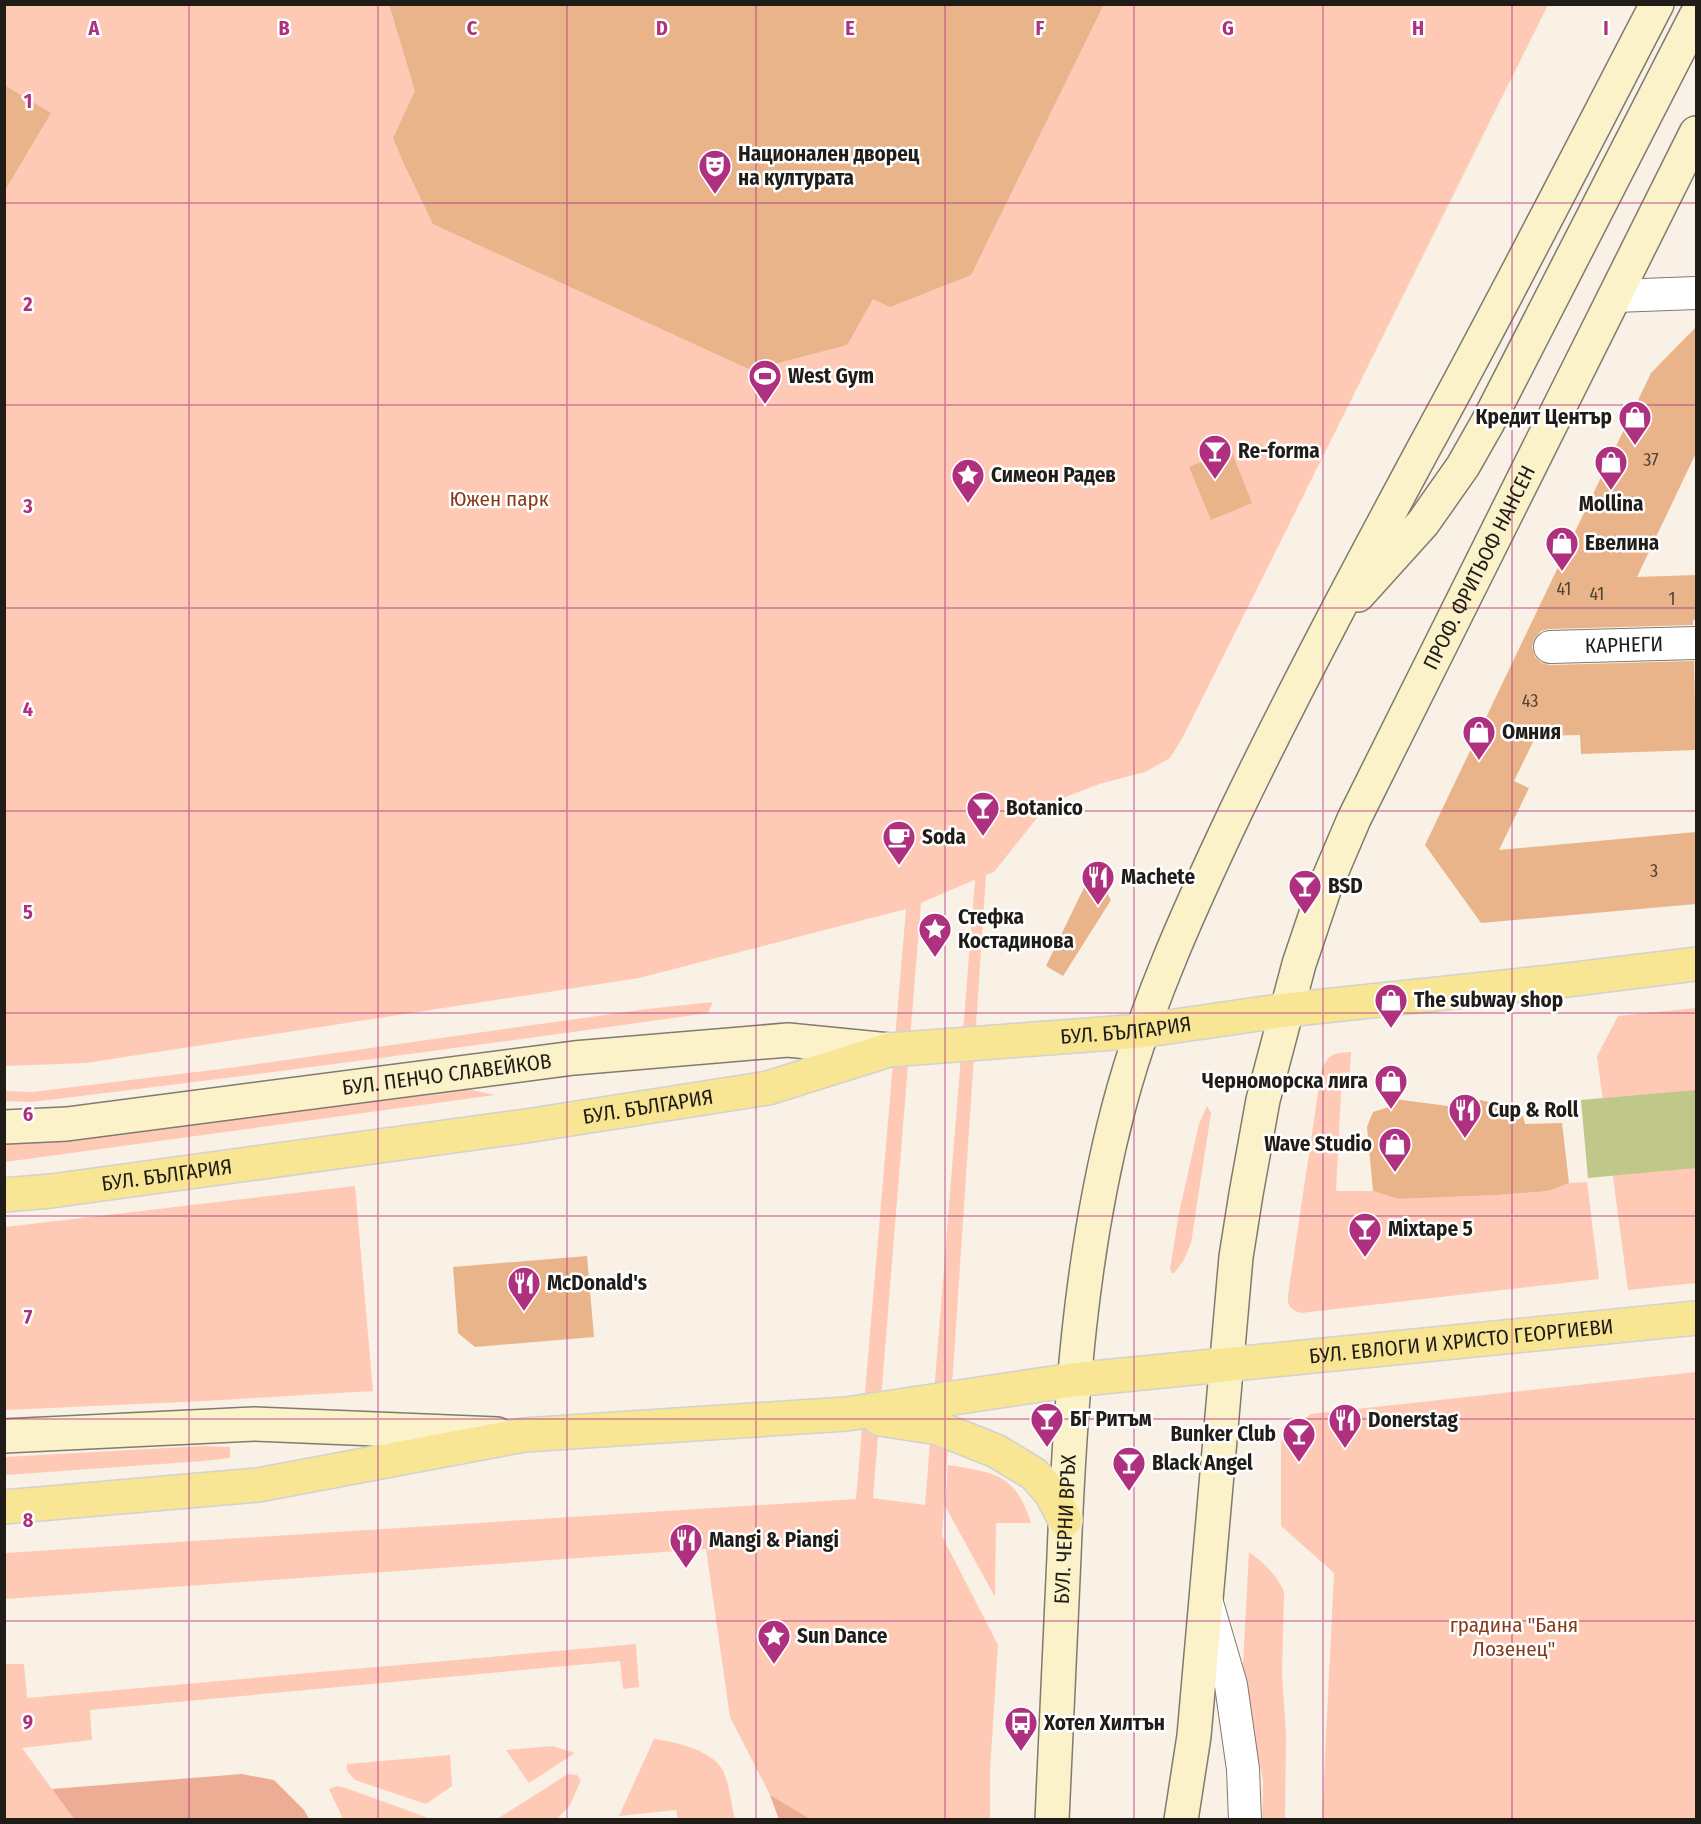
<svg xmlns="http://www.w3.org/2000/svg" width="1701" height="1824" font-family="'Fira Sans Condensed',sans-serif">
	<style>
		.green { fill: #fecab6; fill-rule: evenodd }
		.forest { fill: #edad94 }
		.water { fill: #bfc889 }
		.building { fill: #e9b48a }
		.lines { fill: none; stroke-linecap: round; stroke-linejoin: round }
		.minor-casing { stroke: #807a6f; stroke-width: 34 }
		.secondary-casing { stroke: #807a6f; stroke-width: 36 }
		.primary-casing { stroke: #d2d2d1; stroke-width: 36 }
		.minor { stroke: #fff; stroke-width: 32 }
		.secondary { stroke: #fbf2ca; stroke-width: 33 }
		.primary { stroke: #f8e695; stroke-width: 33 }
		.grid { fill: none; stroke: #ae307f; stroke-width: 1.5; stroke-opacity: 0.55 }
		.labels { text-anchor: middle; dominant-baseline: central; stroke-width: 5; stroke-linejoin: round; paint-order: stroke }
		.number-label { font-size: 18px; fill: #524335 }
		.poi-label { font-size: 21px; font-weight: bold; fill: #201d19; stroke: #fff; text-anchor: start }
		.park-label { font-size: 21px; fill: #863a19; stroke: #fff }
		.street-label { font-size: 21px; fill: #201d19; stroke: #fff }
		.grid-label { font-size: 20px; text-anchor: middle; font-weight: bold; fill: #ae307f; stroke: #fff; stroke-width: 5; stroke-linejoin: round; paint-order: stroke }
	</style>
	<rect width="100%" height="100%" fill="#f9f1e5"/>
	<!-- green -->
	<path class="green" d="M5 5H1548L1183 737 1170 758 1145 772 1099 784 1048 804 994 872 986 875 942 1536 998 1645 990 1770V1819H779L770 1795 730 1717 706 1549 5 1599V1553L856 1499 906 909 639 978 86 1063 5 1066ZM974 880 975 881 925 1505 873 1498 921 903Z
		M713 1002 708 1013C483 1045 258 1075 32 1102L5 1101V1091L32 1092 229 1068 647 1009Z
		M1696 1008V1283L1628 1290 1597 1056 1618 1016Z
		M1351 1052 1350 1072 1342 1073 1336 1191H1373L1398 1199 1497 1195 1548 1191 1569 1183 1587 1182 1599 1279 1301 1313C1291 1310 1287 1307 1288 1295L1321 1073C1328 1054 1332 1053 1351 1052Z
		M462 1088 495 1095 5 1162 4 1141Z
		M1207 1106 1211 1113 1191 1243 1184 1260 1174 1273H1172L1170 1269 1179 1213 1199 1124Z
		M355 1186 373 1391 205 1401 5 1410V1227Z
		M1696 1372V1818L1322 1819 1334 1573 1281 1526V1442L1292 1428 1311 1414Z
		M203 1446 230 1447V1458L204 1461 5 1475V1457Z
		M948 1465C995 1473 1015 1473 1031 1523H996L995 1597 945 1506Z
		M1249 1552C1265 1564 1276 1574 1284 1592L1282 1675 1286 1734 1285 1819H1262L1263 1780 1250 1719 1243 1664Z
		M636 1644 639 1687 623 1689 620 1661 90 1710 92 1740 22 1748 74 1819 5 1820 4 1664H24L27 1698Z
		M654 1739C675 1742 715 1750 724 1773 730 1787 731 1805 735 1819H678L676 1810 619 1816Z
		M552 1746 575 1753 529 1783 506 1750Z
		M450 1755 452 1786 426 1804 355 1780 347 1771V1764Z
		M568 1774 577 1775 581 1780 570 1805 557 1819H497Z
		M337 1786 346 1788 431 1819H343L329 1789Z"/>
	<!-- forest -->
	<path class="forest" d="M242 1774 274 1780 304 1810 309 1819H74L52 1789Z
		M770 1795 810 1819H779Z"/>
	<!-- water -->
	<path class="water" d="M1696 1090V1168L1588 1178 1581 1100Z"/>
	<!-- building -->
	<path class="building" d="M389 4H1104L971 275 890 307 873 299 847 345 751 370 433 224 404 164 393 138 415 91Z
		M4 85 51 113 4 192Z
		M1696 327V453L1637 577 1696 575V620H1693V625L1549 629 1541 631 1535 638 1532 647 1535 657 1542 663 1550 665 1694 661 1696 750 1581 754 1580 735 1536 736 1514 781 1529 788 1499 850 1696 832V904L1481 923 1425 845 1651 373Z
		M1231 450 1252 503 1211 520 1189 467Z
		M1093 869 1111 900 1063 976 1046 966Z
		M1395 1099 1470 1109 1480 1100 1502 1105 1503 1113 1523 1116 1525 1124 1562 1123 1569 1183 1548 1191 1497 1195 1398 1199 1373 1191 1367 1127 1373 1112 1389 1107Z
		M587 1256 594 1337 475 1347 458 1333 453 1267Z"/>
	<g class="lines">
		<defs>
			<g id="minor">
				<path d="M1615 296 1696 293"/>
				<path id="s1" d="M1550 647 1696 643"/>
				<path d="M1207 1603 1231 1685 1243 1769 1245 1820"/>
			</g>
			<g id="secondary">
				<path d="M1358 595 1423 523 1463 466 1488 422 1696 16"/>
				<path id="s2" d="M4 1127 67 1124 574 1058 788 1040 889 1050"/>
				<path d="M4 1436 254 1424 497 1434"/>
				<path id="s3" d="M1052 1820C1056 1732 1060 1644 1064 1556 1070 1406 1080 1256 1118 1110 1145 1006 1190 908 1236 811 1296 687 1360 567 1425 446 1505 300 1580 152 1657 4"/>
				<path id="s4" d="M1181 1820 1194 1736 1236 1257 1246 1194 1263 1100 1299 964 1325 887 1354 819 1696 133"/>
			</g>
			<g id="primary">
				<path id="s5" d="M4 1195 51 1191 526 1126 768 1088 889 1050 1141 1031 1286 1010 1559 981 1696 964"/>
				<path d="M880 1419 938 1428 996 1451 1034 1474 1051 1493 1065 1520"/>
				<path id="s6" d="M4 1507 258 1485 524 1435 846 1414 1073 1380 1696 1318"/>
			</g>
		</defs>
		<!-- minor casing -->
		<use href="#minor" class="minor-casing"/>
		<!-- secondary casing -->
		<use href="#secondary" class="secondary-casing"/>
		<!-- primary casing -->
		<use href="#primary" class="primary-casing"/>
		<!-- minor -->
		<use href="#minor" class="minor"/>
		<!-- secondary -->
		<use href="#secondary" class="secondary"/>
		<!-- primary -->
		<use href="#primary" class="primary"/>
	</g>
	<!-- grid -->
	<path class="grid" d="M189 4V1820M378 4V1820M567 4V1820M756 4V1820M945 4V1820M1134 4V1820M1323 4V1820M1512 4V1820M4 203H1696M4 405H1696M4 608H1696M4 811H1696M4 1013H1696M4 1216H1696M4 1419H1696M4 1621H1696"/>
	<!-- icons -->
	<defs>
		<symbol id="theatre-pin" viewBox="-11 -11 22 30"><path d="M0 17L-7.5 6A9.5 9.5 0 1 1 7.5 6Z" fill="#ae307f" stroke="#fff"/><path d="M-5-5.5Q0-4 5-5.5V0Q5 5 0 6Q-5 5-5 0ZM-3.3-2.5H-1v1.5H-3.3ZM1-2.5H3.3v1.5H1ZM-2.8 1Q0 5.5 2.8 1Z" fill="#fff"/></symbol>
		<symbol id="stadium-pin" viewBox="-11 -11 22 30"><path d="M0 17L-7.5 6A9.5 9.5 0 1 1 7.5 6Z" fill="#ae307f" stroke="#fff"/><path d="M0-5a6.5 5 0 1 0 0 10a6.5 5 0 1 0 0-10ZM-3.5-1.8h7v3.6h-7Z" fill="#fff"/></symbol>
		<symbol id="shop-pin" viewBox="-11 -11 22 30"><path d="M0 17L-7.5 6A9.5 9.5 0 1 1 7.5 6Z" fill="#ae307f" stroke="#fff"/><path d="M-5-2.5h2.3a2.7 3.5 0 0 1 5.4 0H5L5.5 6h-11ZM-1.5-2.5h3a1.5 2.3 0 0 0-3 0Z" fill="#fff"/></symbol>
		<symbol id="bar-pin" viewBox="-11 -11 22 30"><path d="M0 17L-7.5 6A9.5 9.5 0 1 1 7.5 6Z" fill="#ae307f" stroke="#fff"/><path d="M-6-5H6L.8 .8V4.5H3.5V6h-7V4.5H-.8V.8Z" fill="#fff"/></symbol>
		<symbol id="sight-pin" viewBox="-11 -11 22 30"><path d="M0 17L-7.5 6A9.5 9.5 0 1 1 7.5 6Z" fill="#ae307f" stroke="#fff"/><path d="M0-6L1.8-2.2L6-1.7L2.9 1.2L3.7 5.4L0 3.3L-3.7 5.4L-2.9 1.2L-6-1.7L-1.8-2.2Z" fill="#fff"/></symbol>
		<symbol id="cafe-pin" viewBox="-11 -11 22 30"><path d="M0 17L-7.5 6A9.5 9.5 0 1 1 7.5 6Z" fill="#ae307f" stroke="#fff"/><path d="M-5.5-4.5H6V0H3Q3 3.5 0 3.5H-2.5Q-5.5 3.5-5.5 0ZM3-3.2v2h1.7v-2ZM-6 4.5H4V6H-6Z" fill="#fff"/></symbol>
		<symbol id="restaurant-pin" viewBox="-11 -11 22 30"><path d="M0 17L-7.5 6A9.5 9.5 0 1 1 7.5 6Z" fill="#ae307f" stroke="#fff"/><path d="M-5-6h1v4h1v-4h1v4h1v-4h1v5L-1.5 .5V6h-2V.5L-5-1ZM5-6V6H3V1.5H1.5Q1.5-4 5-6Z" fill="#fff"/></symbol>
		<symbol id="bus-pin" viewBox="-11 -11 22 30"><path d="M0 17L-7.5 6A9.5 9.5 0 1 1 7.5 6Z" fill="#ae307f" stroke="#fff"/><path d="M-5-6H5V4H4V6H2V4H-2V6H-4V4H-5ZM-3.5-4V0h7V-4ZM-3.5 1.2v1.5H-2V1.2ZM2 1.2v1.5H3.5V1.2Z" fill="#fff"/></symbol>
	</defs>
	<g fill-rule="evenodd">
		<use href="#theatre-pin" x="696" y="147" width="38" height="52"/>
		<use href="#stadium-pin" x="746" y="357" width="38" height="52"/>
		<use href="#shop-pin" x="1616" y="398" width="38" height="52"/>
		<use href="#bar-pin" x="1196" y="432" width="38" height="52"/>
		<use href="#shop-pin" x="1592" y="443" width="38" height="52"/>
		<use href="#sight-pin" x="949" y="456" width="38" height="52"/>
		<use href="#shop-pin" x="1543" y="524" width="38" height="52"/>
		<use href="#shop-pin" x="1460" y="713" width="38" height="52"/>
		<use href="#bar-pin" x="964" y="789" width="38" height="52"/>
		<use href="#cafe-pin" x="880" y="818" width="38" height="52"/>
		<use href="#restaurant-pin" x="1079" y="858" width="38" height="52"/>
		<use href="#bar-pin" x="1286" y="867" width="38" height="52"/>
		<use href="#sight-pin" x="916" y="910" width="38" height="52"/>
		<use href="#shop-pin" x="1372" y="981" width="38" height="52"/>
		<use href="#shop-pin" x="1372" y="1062" width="38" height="52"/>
		<use href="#restaurant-pin" x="1446" y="1091" width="38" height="52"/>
		<use href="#shop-pin" x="1376" y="1125" width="38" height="52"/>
		<use href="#bar-pin" x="1346" y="1210" width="38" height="52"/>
		<use href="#restaurant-pin" x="505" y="1264" width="38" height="52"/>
		<use href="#bar-pin" x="1028" y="1400" width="38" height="52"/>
		<use href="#restaurant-pin" x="1326" y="1401" width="38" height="52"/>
		<use href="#bar-pin" x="1280" y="1415" width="38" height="52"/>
		<use href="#bar-pin" x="1110" y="1444" width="38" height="52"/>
		<use href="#restaurant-pin" x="667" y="1521" width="38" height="52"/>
		<use href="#sight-pin" x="755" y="1617" width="38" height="52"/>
		<use href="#bus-pin" x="1002" y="1704" width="38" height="52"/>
	</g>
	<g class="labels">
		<!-- number labels -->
		<g class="number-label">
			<text x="1651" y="460">37</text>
			<text x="1564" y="589">41</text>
			<text x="1597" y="594">41</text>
			<text x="1672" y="599">1</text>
			<text x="1530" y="701">43</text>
			<text x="1654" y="871">3</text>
		</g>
		<!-- poi labels -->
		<g class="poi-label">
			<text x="738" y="154">Национален дворец<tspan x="738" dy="24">на културата</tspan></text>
			<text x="788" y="376">West Gym</text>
			<text x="1612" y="417" text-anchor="end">Кредит Център</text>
			<text x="1238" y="451">Re-forma</text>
			<text x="991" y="475">Симеон Радев</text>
			<text x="1611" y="504" text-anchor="middle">Mollina</text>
			<text x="1585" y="543">Евелина</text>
			<text x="1502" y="732">Омния</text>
			<text x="1006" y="808">Botanico</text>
			<text x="922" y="837">Soda</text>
			<text x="1121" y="877">Machete</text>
			<text x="1328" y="886">BSD</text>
			<text x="958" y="917">Стефка<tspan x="958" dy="24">Костадинова</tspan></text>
			<text x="1414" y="1000">The subway shop</text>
			<text x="1368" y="1081" text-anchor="end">Черноморска лига</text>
			<text x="1488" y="1110">Cup &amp; Roll</text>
			<text x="1372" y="1144" text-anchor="end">Wave Studio</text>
			<text x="1388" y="1229">Mixtape 5</text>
			<text x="547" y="1283">McDonald's</text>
			<text x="1070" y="1419">БГ Ритъм</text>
			<text x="1368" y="1420">Donerstag</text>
			<text x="1276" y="1434" text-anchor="end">Bunker Club</text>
			<text x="1152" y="1463">Black Angel</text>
			<text x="709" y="1540">Mangi &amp; Piangi</text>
			<text x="797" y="1636">Sun Dance</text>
			<text x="1044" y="1723">Хотел Хилтън</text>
		</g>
		<!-- park labels -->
		<g class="park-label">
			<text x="499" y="499">Южен парк</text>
			<text x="1514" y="1625">градина "Баня<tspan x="1514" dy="24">Лозенец"</tspan></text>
		</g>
		<!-- street labels -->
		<g class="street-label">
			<text stroke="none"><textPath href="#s4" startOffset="1302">ПРОФ. ФРИТЬОФ НАНСЕН</textPath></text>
			<text stroke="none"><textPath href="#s1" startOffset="74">КАРНЕГИ</textPath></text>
			<text stroke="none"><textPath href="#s5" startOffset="1136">БУЛ. БЪЛГАРИЯ</textPath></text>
			<text stroke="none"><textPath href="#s2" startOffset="446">БУЛ. ПЕНЧО СЛАВЕЙКОВ</textPath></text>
			<text stroke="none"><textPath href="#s5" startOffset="650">БУЛ. БЪЛГАРИЯ</textPath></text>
			<text stroke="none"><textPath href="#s5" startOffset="164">БУЛ. БЪЛГАРИЯ</textPath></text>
			<text stroke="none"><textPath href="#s6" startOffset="1468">БУЛ. ЕВЛОГИ И ХРИСТО ГЕОРГИЕВИ</textPath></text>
			<text stroke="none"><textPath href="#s3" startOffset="291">БУЛ. ЧЕРНИ ВРЪХ</textPath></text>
		</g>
	</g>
	<g class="grid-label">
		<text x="94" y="35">A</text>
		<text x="284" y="35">B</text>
		<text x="472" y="35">C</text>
		<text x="662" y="35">D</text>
		<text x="850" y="35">E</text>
		<text x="1040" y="35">F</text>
		<text x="1228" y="35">G</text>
		<text x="1418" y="35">H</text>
		<text x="1606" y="35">I</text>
		<text x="28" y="108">1</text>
		<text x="28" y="311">2</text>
		<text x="28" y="513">3</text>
		<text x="28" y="716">4</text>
		<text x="28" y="919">5</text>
		<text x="28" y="1121">6</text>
		<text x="28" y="1324">7</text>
		<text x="28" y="1527">8</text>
		<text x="28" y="1729">9</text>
	</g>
	<!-- border -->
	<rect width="1701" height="1824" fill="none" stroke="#201d19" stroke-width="12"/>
</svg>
